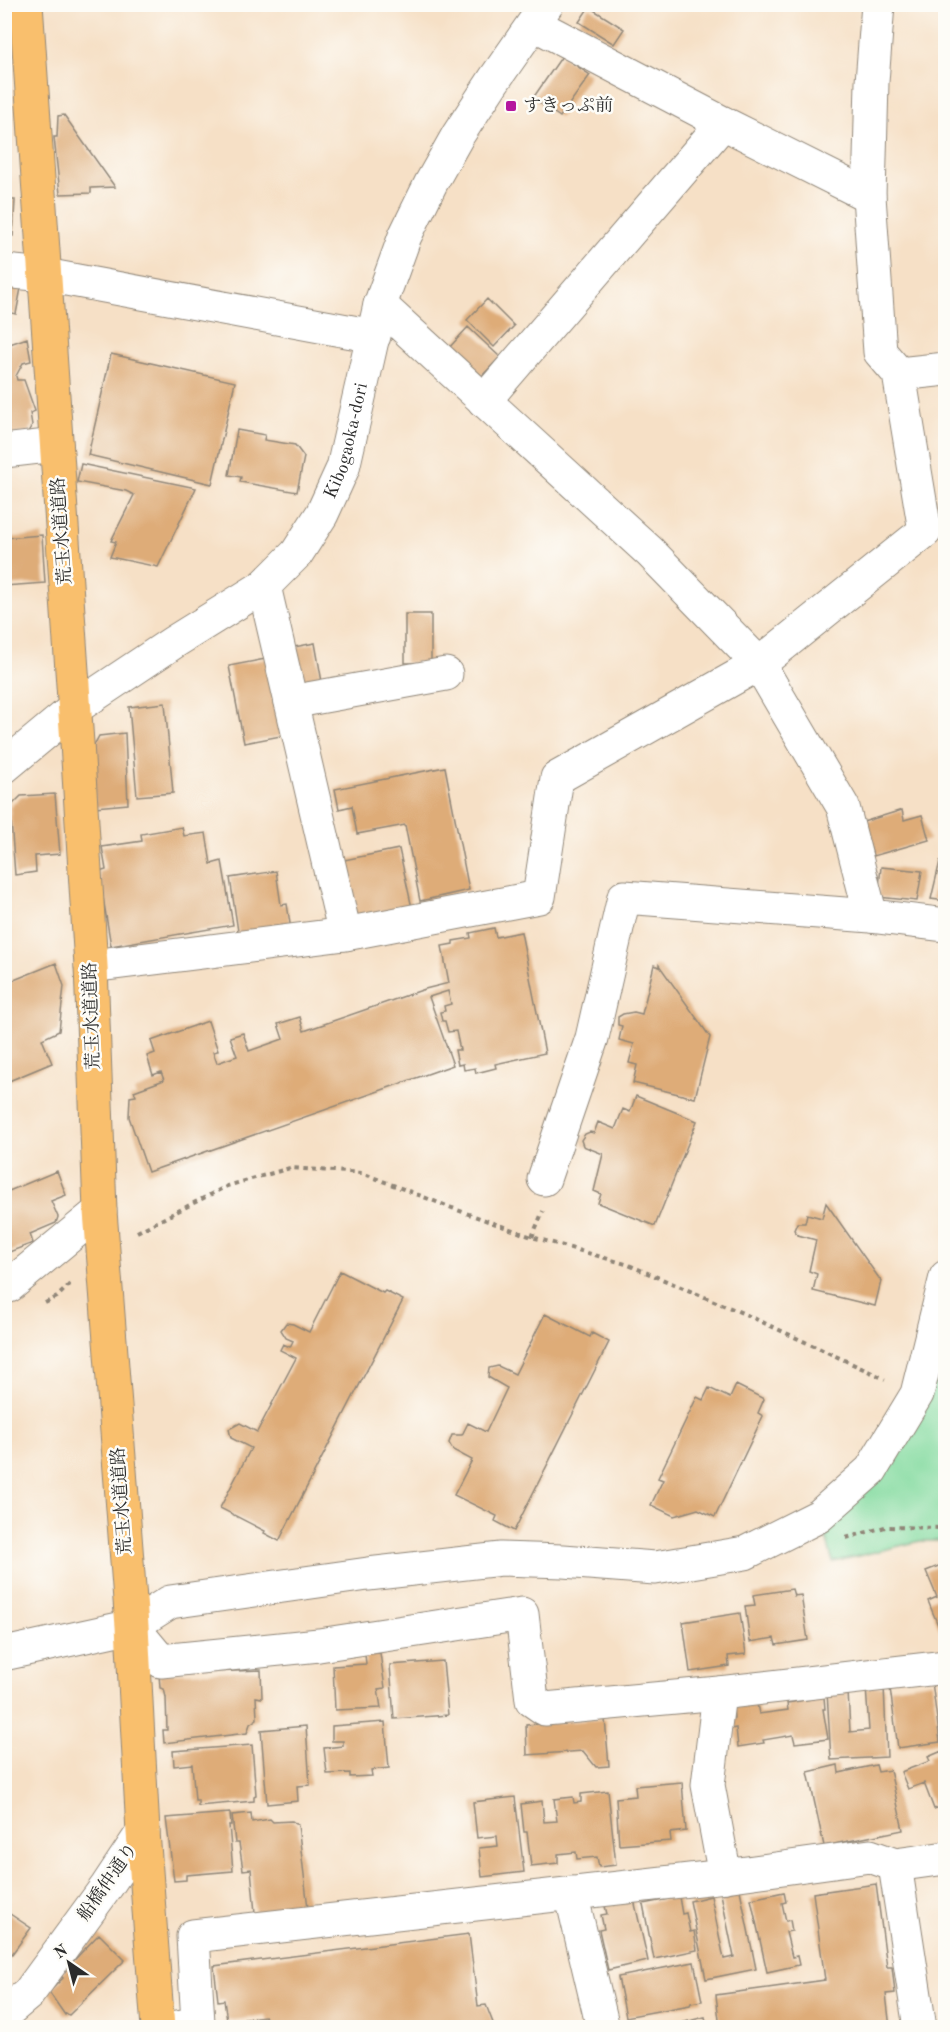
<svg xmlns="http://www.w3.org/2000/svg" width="950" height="2032" font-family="'Old Standard TT','Noto Serif JP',serif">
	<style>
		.green { fill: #82da9f; stroke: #568265; stroke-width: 1.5 }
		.building { fill: #deac78 }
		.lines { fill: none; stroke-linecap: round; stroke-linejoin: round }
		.minor-casing { stroke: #908678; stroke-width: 35 }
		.major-casing { stroke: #908678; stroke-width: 35 }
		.path { stroke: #908678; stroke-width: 4; stroke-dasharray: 4.5 4.5; stroke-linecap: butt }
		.minor { stroke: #fff; stroke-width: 33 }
		.major { stroke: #f9bf6d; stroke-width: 33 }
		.poi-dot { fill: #b5179e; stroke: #fdfcf7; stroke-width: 2 }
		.labels { text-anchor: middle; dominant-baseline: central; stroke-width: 5; stroke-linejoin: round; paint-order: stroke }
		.poi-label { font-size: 18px; fill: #2b2b2b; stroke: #fdfcf7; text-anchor: start }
		.street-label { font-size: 18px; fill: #2b2b2b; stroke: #fdfcf7 }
	</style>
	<rect width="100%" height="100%" fill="#fdfcf7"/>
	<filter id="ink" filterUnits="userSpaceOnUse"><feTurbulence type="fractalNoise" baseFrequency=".0167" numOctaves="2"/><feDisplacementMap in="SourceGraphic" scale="12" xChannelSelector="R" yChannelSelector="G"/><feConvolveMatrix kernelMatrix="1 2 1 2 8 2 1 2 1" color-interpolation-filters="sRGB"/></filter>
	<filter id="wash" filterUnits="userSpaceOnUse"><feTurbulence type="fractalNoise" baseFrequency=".008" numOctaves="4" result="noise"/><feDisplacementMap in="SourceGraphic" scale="24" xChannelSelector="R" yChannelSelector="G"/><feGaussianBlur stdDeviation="1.35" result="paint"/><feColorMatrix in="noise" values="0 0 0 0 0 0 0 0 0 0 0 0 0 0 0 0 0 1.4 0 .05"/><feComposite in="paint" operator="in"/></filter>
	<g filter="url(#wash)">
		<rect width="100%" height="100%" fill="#f6e0c6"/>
		<!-- green -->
		<path class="green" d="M945 1288V1541H920L833 1562 822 1523 873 1474Z"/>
		<g id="blocks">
			<!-- building -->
			<path class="building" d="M589 7 624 29 614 44 579 22Z
				M4 56H9L6 122 4 121Z
				M562 56 590 75 560 117 533 98Z
				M64 115 115 187 91 188V193L60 194 54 137H57L58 116Z
				M4 192H7V200H15L13 236H7V251L4 250Z
				M4 279 22 283 16 314 4 311Z
				M487 299 514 326 494 347 467 320Z
				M468 327 500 357 480 378 448 349Z
				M27 338 31 361 23 363 16 376 17 380H24L35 411 30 413 32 425 28 432 4 436V346Z
				M111 354 235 382 212 484 88 455Z
				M237 430 265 435 264 440 295 445 304 457 297 492 240 482 241 477 229 475Z
				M81 464 196 488 158 567 110 557 116 542 111 541 134 495 126 491 77 482Z
				M42 535 45 583 4 586V538Z
				M405 614H431V663H405Z
				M315 643 322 682 301 686 294 647Z
				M271 658 286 735 244 743 229 666Z
				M165 703 173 793 137 796 129 707Z
				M125 733 128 804 95 807 90 753 99 736Z
				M445 767 469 890 420 901 405 825 357 834 352 806 339 809 335 789Z
				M55 794 60 854 35 856 36 872 15 875 10 807 21 796Z
				M902 810 904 820 922 815 929 840 873 856 863 822Z
				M182 827 184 836 206 833 211 864 222 861 233 925 111 946 99 872 106 870 102 847 142 841 141 834Z
				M399 849 412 908 352 922 344 860Z
				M940 861 946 862V901L931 899Z
				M881 867 922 871 917 901 878 897Z
				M276 871 281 905 287 904 291 930 239 938 230 878Z
				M494 928 496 937 521 932 545 1053 495 1064 496 1068 476 1073 475 1068 464 1070 463 1064 458 1065 455 1050H460L456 1031 448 1032 445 1021H442L440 1012 445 1011 444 1006 451 1004 448 991 429 997 453 1065 148 1172 129 1117 130 1097 136 1096 134 1091 164 1080 161 1072 153 1075 147 1056 155 1053 151 1041 208 1021 218 1051 213 1052 217 1063 237 1056 230 1037 243 1033 249 1051 283 1039 278 1024 300 1017 304 1031 425 989 449 983 442 946 453 944V941L471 938 470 933Z
				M56 963 64 986 59 1031 42 1039 52 1063 4 1083V984Z
				M654 965 659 967V965L710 1037 695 1098 633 1083 637 1065 629 1063 634 1044 619 1040 622 1026 618 1025V1017L623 1014 634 1012 642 1014Z
				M636 1096 697 1121 655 1226 598 1203 601 1194 594 1191 603 1154 583 1146 581 1140 585 1134 590 1132 594 1133 598 1122 615 1129 623 1109 630 1112Z
				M57 1171 66 1195 51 1201 58 1217 56 1223 30 1234 33 1243 4 1254V1193Z
				M826 1203 881 1281 875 1306 813 1291 817 1274 809 1271 816 1240 798 1235 794 1230 797 1223H805L807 1214 822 1218Z
				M340 1271 383 1293 385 1291 403 1300 279 1541 264 1533 265 1531 220 1508 251 1448 231 1438 229 1429 240 1423 257 1432 296 1358 280 1350 283 1344 290 1347 293 1341 286 1338 281 1330 286 1323 293 1324 309 1332Z
				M545 1314 590 1337 592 1333 609 1342 514 1531 495 1521 497 1516 454 1495 472 1460 453 1450 449 1443 452 1435H462L468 1423 486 1432 507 1388 488 1377 489 1368 498 1366 515 1374Z
				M736 1385 764 1399 758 1413 763 1416 715 1517 698 1509 674 1516 651 1505 663 1480 658 1478 697 1397 703 1400 709 1388 730 1398Z
				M946 1563V1636L943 1637 928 1601 937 1597 926 1571Z
				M792 1589 794 1596 801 1595 808 1640 776 1645 774 1638 750 1642 745 1606 755 1605 753 1595Z
				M740 1613 746 1654 728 1656 729 1666 690 1672 683 1622Z
				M380 1653 385 1688 378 1689 381 1708 335 1710 333 1666 366 1664 365 1654Z
				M443 1661 448 1715 394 1719 390 1665Z
				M261 1670 262 1698 256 1697 257 1719 250 1724 247 1733 164 1743 163 1730H167L166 1697 164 1689 160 1688 159 1674Z
				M932 1682 940 1742 898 1748 890 1688Z
				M884 1686 887 1757 831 1760 827 1692 848 1691 850 1732 869 1730 866 1687Z
				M824 1697 825 1709H823L828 1739 795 1743 793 1735 763 1740 764 1743 738 1747 736 1728 726 1730 724 1720 734 1718 733 1707 757 1704 759 1714 788 1710 787 1703Z
				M605 1719 609 1766 596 1767 583 1751 527 1755 526 1725Z
				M385 1722 389 1768 371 1770 372 1776 350 1777V1773L327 1774 324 1748 343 1746V1741H332V1726Z
				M306 1726 310 1785 297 1786 298 1801 267 1804 261 1730Z
				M252 1745 256 1795 254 1796V1801L198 1806V1800H195L192 1764 174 1766 173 1751Z
				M942 1751 946 1757V1805L934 1809 924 1783 908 1789 901 1772 930 1761 928 1757Z
				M838 1765 839 1773 876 1765 878 1772 890 1770 903 1830 824 1846 808 1772Z
				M682 1782 686 1831 670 1833 671 1841 619 1845 616 1798 636 1796 635 1786Z
				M608 1791 616 1865 599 1867 597 1857 577 1859 576 1852 558 1854V1863L531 1866 527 1832H524L521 1804 542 1801 544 1822 557 1821 554 1799 573 1797 574 1803 581 1802V1794Z
				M515 1797 524 1872 482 1877 479 1848 498 1846 497 1836 477 1838 473 1802Z
				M230 1813 231 1825H229L233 1871 186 1875V1880L174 1881 166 1818Z
				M251 1813 252 1822 270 1819 273 1822 292 1821 298 1825 308 1908 255 1913 251 1869 243 1870 239 1843H235L232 1815Z
				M876 1884 887 1967H892L895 1993 886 1994 890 2028H720L716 1995 825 1980 813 1893Z
				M740 1890 756 1969 706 1979 690 1901 711 1896 724 1959 734 1957 721 1894Z
				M784 1892 786 1902 782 1903 786 1921 790 1920 792 1931 786 1932 792 1957 797 1956 799 1965 767 1972 751 1899Z
				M633 1895 648 1961 608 1970 599 1930 604 1929 601 1915 607 1914 604 1902Z
				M679 1897 682 1914 686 1913 690 1932 694 1931 697 1950 654 1959 643 1904Z
				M4 1910 31 1928 4 1965Z
				M99 1934 125 1960 69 2015 66 2013 65 2015 49 1992 63 1978 60 1975Z
				M469 1934 478 2006 486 2005 495 2028H272L265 2016 227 2021 224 2000 218 2001 214 1966Z
				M694 1962 702 2001 691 2003 690 2005 626 2017 618 1977Z
				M705 2017 708 2028H664V2027Z"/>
		</g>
	</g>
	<g filter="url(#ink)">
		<use href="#blocks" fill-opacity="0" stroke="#908678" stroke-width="1.5"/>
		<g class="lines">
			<defs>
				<g id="minor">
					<path d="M878 4 872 82 869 196 880 352 899 374 925 531"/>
					<path d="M534 24 723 123 869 196"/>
					<path d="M4 271 45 275 374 336"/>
					<path d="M380 305 650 552 759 664 843 807 871 916"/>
					<path d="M899 374 946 369"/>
					<path d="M484 401 723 123"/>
					<path d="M4 451 56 445"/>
					<path d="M264 586 345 934"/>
					<path d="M291 702 446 674"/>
					<path id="s1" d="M4 767 75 708 174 642 264 586 297 553 322 514 343 468 380 305 405 236 431 183 458 135 494 80 547 4"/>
					<path d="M91 966 345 934 539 897 557 778 759 664 925 531"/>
					<path d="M544 1179 592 1038 624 897 871 916 946 925"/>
					<path d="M4 1287 9 1286 100 1211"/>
					<path d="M132 1626 161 1661 319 1645 522 1614 532 1700 545 1709 719 1693 946 1667"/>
					<path d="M4 1654 132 1626 170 1602 368 1574 501 1559 563 1561 655 1568 745 1553 819 1516 871 1470 917 1394 946 1277"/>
					<path d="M719 1693 708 1785 725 1876"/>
					<path d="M895 1865 920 2028"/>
					<path d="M571 1893 603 2028"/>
					<path d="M4 2014 28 1994 107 1886 143 1832"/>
					<path d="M173 2028 198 2023 193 1936 725 1876 870 1856 895 1865 946 1858"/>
				</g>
				<path id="major" d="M26 4 77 743 91 966 100 1211 132 1626 143 1832 158 2028"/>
			</defs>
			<!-- minor casing -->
			<use href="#minor" class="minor-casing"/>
			<!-- major casing -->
			<use href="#major" class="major-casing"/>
			<!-- path -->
			<path class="path" d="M137 1232 227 1186 290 1168 362 1173 452 1208 532 1237 626 1264 747 1315 885 1379
				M532 1237 543 1211
				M45 1303 57 1297 72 1282
				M846 1538 885 1527 946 1528"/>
			<!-- minor -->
			<use href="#minor" class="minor"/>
			<!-- major -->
			<use href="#major" class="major"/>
		</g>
	</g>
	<!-- markers -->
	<rect class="poi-dot" x="505" y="100" width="12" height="12" rx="3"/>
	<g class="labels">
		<!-- poi labels -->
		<g class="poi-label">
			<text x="523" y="106">すきっぷ前</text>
		</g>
		<!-- street labels -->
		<g class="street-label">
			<text stroke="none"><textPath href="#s1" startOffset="488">Kibogaoka-dori</textPath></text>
			<text transform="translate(62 531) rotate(-94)">荒玉水道道路</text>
			<text transform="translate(92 1016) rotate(-92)">荒玉水道道路</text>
			<text transform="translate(122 1501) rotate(-94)">荒玉水道道路</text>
			<text transform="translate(108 1882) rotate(-55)">船橋仲通り</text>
		</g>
	</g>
	<!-- margin -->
	<rect width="950" height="2032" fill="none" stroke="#fdfcf7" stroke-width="24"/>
	<!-- north arrow -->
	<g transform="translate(69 1963) rotate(325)" stroke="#fdfcf7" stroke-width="4.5" paint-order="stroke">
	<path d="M0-4.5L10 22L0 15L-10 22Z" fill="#2b2b2b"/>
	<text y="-9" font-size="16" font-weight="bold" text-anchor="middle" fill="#2b2b2b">N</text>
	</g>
</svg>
